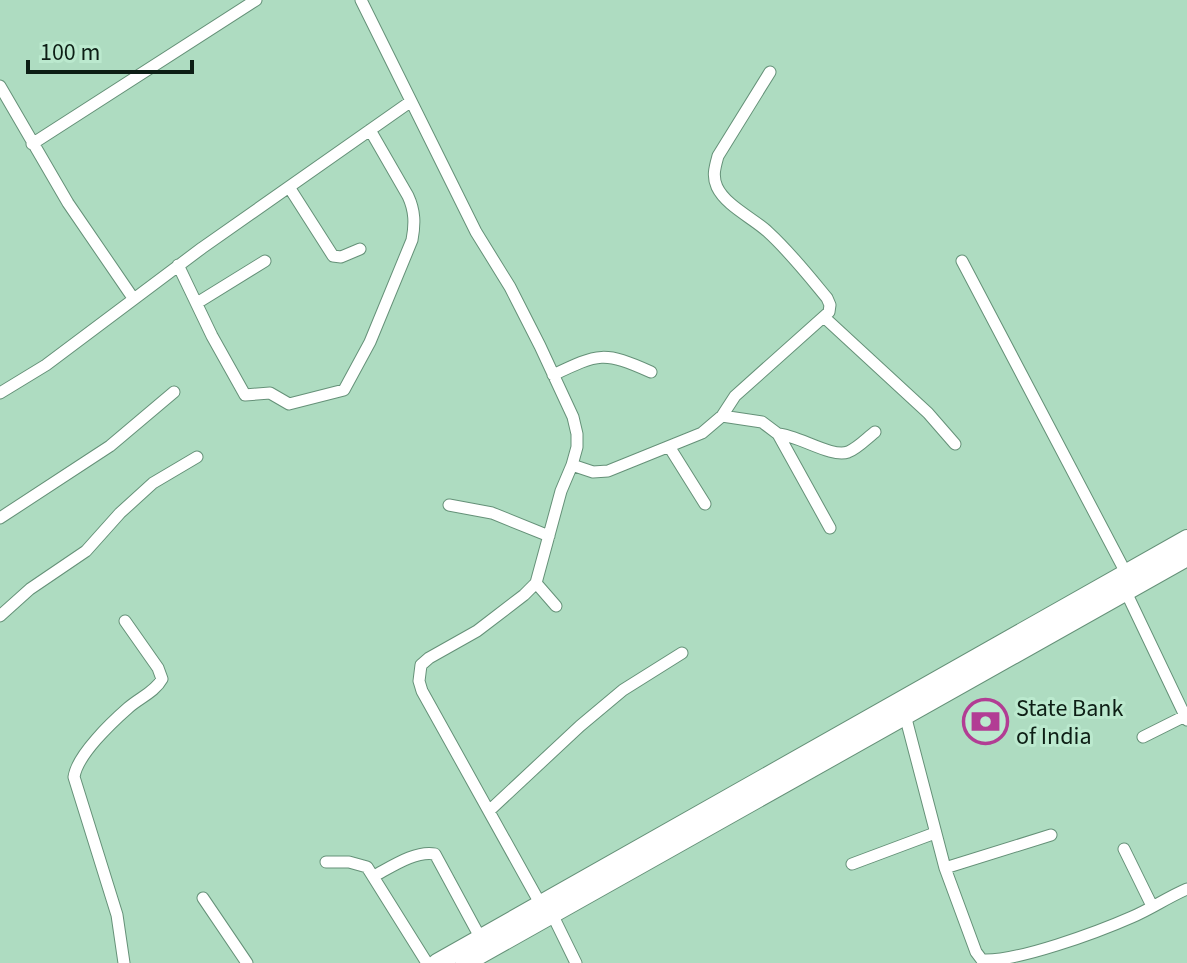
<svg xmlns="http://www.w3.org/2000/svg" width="1187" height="963" font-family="'Source Sans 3',sans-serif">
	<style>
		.building { fill: #7db4a8 }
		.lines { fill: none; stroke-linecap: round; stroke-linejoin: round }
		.minor-casing { stroke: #659178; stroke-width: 13 }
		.primary-casing { stroke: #659178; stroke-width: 20 }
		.minor { stroke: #fff; stroke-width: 11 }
		.primary { stroke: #fff; stroke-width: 18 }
		.labels { text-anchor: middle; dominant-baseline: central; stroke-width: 6; stroke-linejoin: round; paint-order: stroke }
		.poi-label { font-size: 24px; fill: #0d1e15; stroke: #bbe9ce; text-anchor: start }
	</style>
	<rect width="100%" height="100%" fill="#aedcc1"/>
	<!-- building -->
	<path class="building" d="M987 702 1003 731 981 741 967 712Z"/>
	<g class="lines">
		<defs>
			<path id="minor" d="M361 0 476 232 510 287 540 346 573 417 577 434V447L572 465 561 491 536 583 524 595 477 631 429 658 421 665 419 681 422 691 541 905
				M0 86 68 203 133 298
				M32 144 256 0
				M289 187 333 256 341 257 360 249
				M962 261 1126 573
				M178 265 212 336 245 395 270 393 289 404 344 390 370 342 412 240C415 224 415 211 408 196L370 130
				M197 303 265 261
				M825 318 928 413 955 444
				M553 375C599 353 604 351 651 372
				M0 393 46 365 202 248 410 102
				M722 416 762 422 778 434 830 528
				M778 434C798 435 831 458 848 452 858 448 867 438 875 432
				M670 448 705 504
				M572 465 593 472 608 471 702 433 722 416 735 396 829 312 830 305 827 298C808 275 790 252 768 232 753 218 726 206 717 187 712 176 715 167 718 156L770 72
				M449 505 492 513 549 536
				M0 518 110 446 174 392
				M536 583 556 606
				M1126 592 1187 720
				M0 616 30 589 86 551 120 513 153 483 197 457
				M905 715 945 868 976 952 982 960C1017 962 1098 932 1132 917 1151 909 1168 897 1187 889
				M1143 737 1187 715
				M490 810 580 726 623 690 682 653
				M1124 849 1152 906
				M326 862H349L367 867 427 963
				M852 864 935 833
				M945 868 1051 835
				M374 876C391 867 416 850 435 854L481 939
				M203 898 247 963
				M552 914 576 963
				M124 963 117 915 74 777C77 755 112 722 128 708 139 698 155 692 162 679L158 668 125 621"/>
			<path id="primary" d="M437 963 1187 539
				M465 963 1187 557"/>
		</defs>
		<!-- minor casing -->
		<use href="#minor" class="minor-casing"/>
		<!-- primary casing -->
		<use href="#primary" class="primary-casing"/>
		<!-- minor -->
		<use href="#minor" class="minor"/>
		<!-- primary -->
		<use href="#primary" class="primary"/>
	</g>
	<!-- icons -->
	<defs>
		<symbol id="bank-ring" viewBox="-11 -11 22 22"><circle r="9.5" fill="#bbe9ce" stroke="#b23d94" stroke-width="1.5"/><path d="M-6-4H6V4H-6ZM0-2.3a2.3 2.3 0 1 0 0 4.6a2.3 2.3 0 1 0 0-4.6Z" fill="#b23d94"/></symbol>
	</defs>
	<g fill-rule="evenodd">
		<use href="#bank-ring" x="960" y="696" width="51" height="51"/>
	</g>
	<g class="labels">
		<!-- poi labels -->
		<g class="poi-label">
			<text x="1016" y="708">State Bank<tspan x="1016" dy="28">of India</tspan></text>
		</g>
	</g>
	<!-- scale -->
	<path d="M28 60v12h164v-12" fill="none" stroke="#0d1e15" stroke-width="4"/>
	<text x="40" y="60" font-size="24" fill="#0d1e15" stroke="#bbe9ce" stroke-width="6" paint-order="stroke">100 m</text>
</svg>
